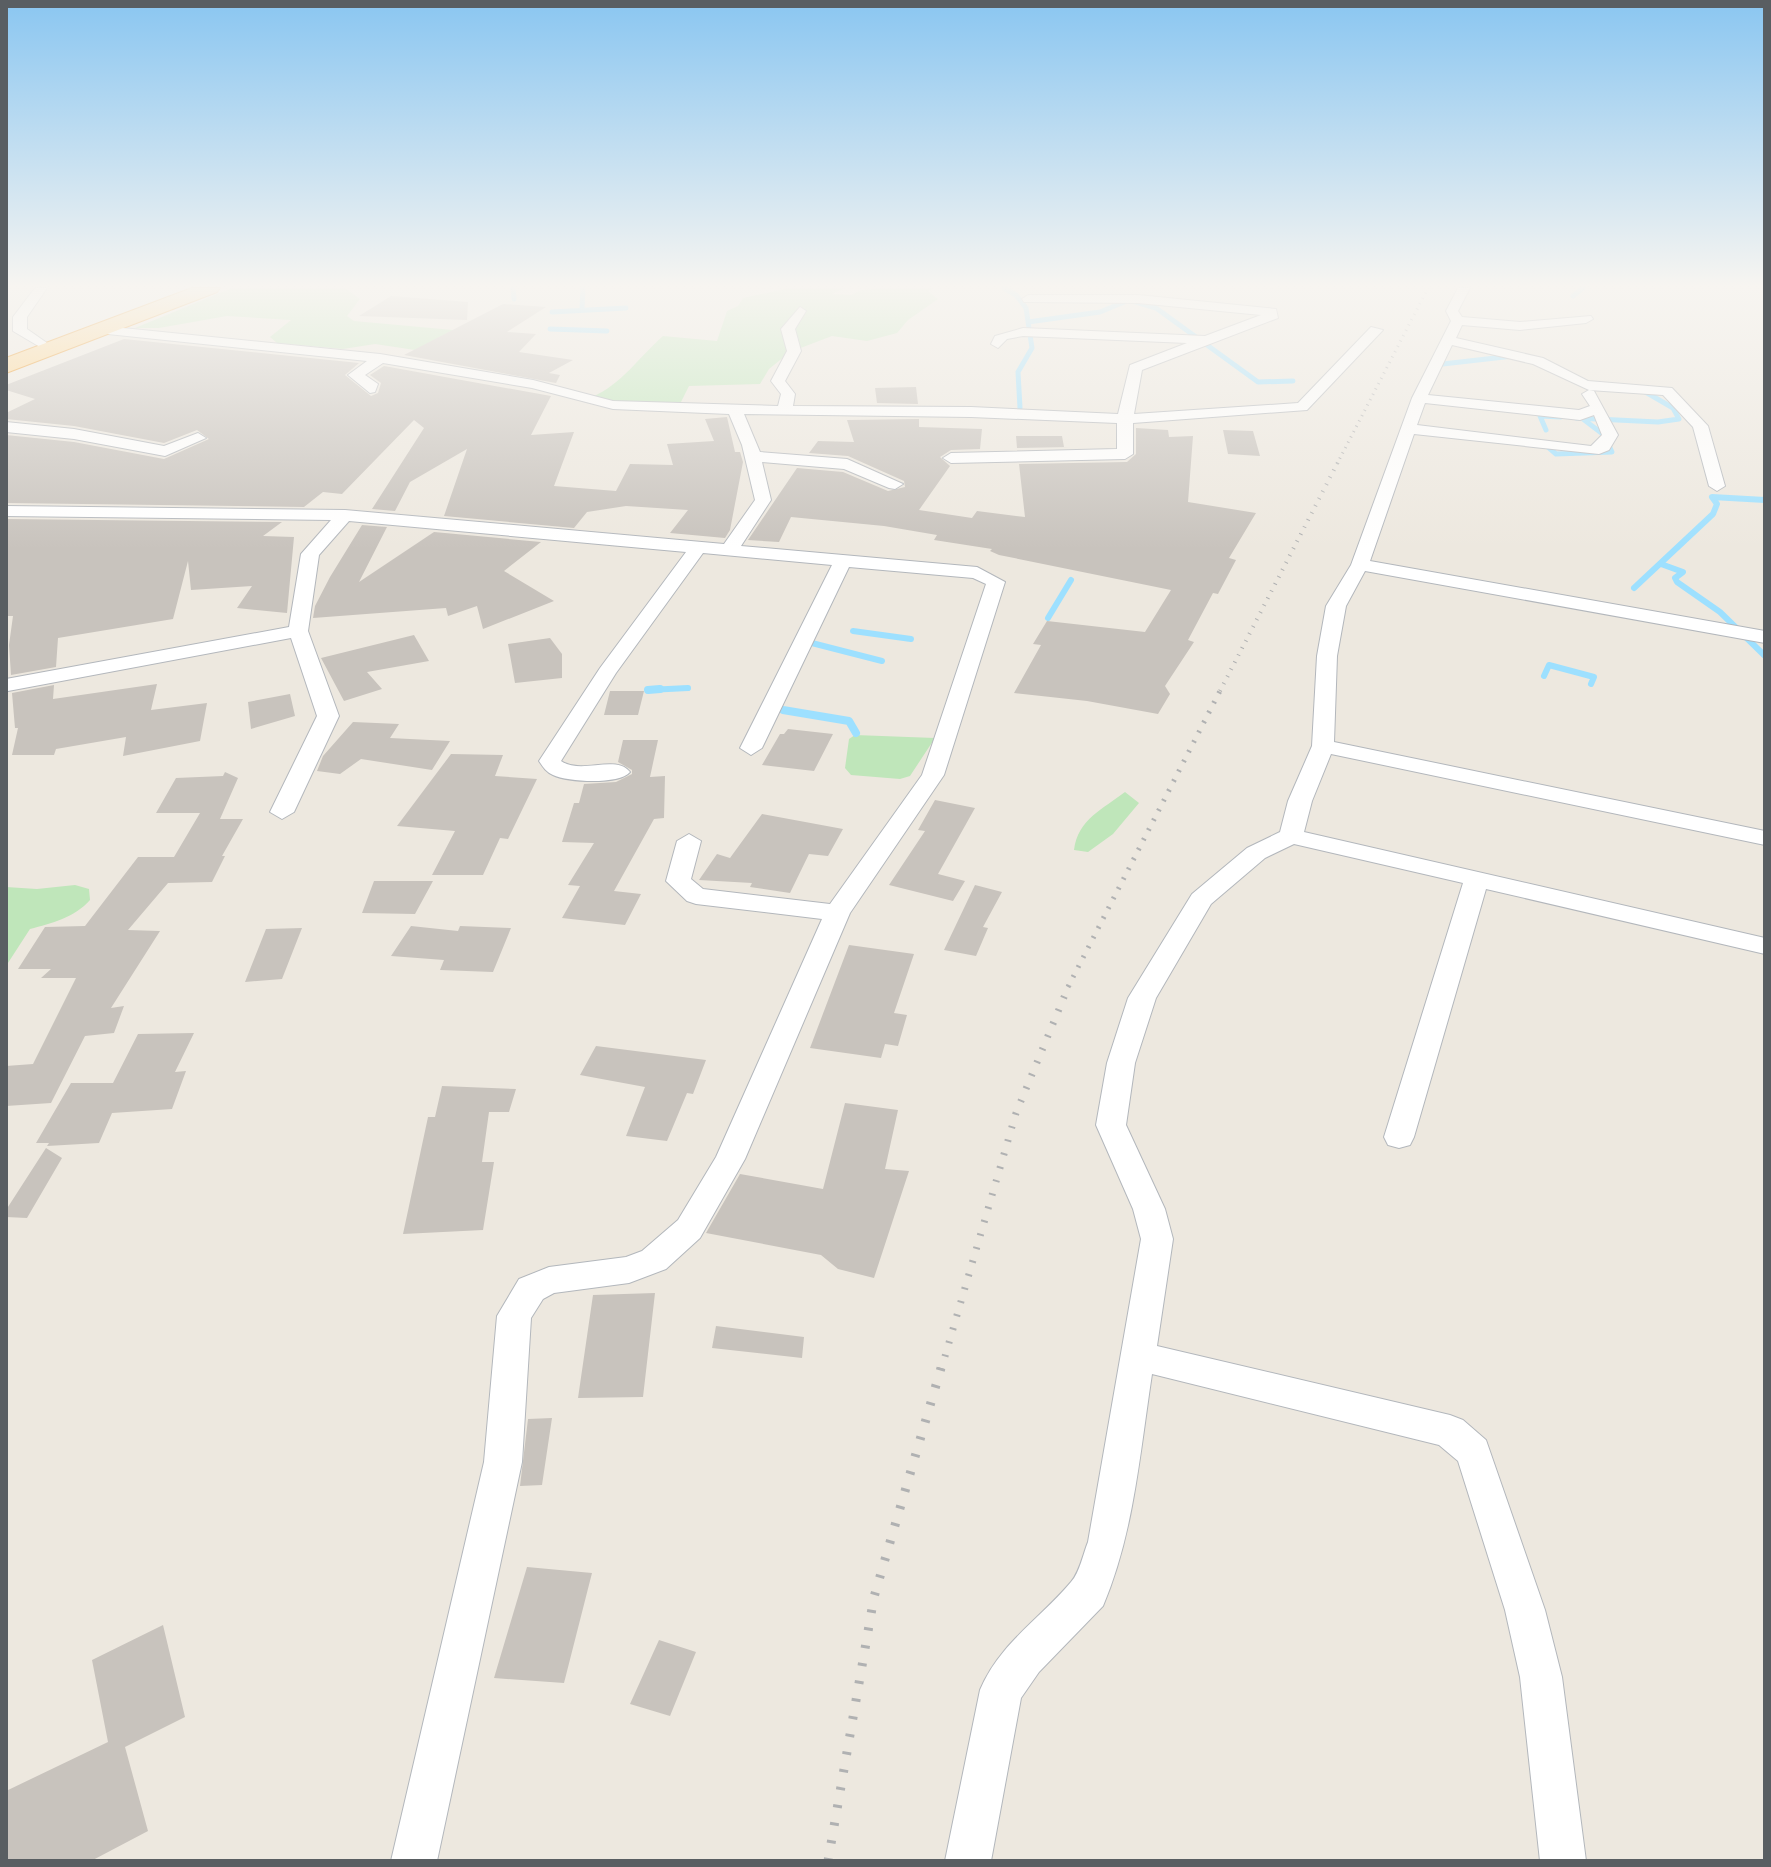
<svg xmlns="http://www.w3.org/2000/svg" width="1771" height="1867" font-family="Karla,sans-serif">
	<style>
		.green { fill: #bfe6ba }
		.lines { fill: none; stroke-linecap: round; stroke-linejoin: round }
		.stream-far2 { stroke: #9de0ff; stroke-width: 5 }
		.stream-far1 { stroke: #9de0ff; stroke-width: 6 }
		.stream { stroke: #9de0ff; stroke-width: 8 }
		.building { fill: #c8c3bd }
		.street-casing { stroke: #b3b7bc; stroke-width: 2 }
		.highway-casing { stroke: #ec8800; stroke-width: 2 }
		.street { fill: #fff; fill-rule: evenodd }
		.highway { fill: #ffd284; fill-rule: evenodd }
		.rail-far4 { stroke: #b0b1b2; stroke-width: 3; stroke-dasharray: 1 5; stroke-linecap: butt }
		.rail-far3 { stroke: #b0b1b2; stroke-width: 4; stroke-dasharray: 1 7; stroke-linecap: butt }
		.rail-far2 { stroke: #b0b1b2; stroke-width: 5; stroke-dasharray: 2 9; stroke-linecap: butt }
		.rail-far1 { stroke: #b0b1b2; stroke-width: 7; stroke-dasharray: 2 12; stroke-linecap: butt }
		.rail { stroke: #b0b1b2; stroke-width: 9; stroke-dasharray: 3 15; stroke-linecap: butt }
	</style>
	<rect width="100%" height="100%" fill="#ede8df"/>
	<!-- green -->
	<path class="green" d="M232 288H345L360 299 347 316 354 321 453 330 415 350 375 344 343 349 277 343 270 337 291 320 227 316 159 328H135Z
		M790 288H845L832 294 851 295 861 290 890 288H934L928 291 938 299 908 320 897 333 867 341 832 336 790 352 769 369 760 384 689 386 680 404 613 401 592 397C621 385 639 357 663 336L717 341 727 311 738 306 743 298Z
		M855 735 935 738 910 776 900 779 851 775 845 768 849 739Z
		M1125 792 1139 803 1113 834 1088 852 1074 850C1078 819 1103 809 1125 792Z
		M75 885 89 889 90 900C74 918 52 923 30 929L6 966V887L37 889Z"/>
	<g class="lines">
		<!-- stream-far2 -->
		<path class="stream-far2" d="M513 288 514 299
			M1004 288 1016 295 1026 308 1032 348 1018 372 1020 408
			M1573 296 1583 288
			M582 308 583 288
			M552 312 626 308
			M1028 322 1100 312 1129 300 1156 308 1258 382 1293 381
			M550 329 607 331
			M1434 365 1513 356
			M1576 418 1658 422 1679 419 1673 408 1642 390
			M1546 430 1540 416 1561 417
			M1548 447 1556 454 1612 452 1604 435 1583 419"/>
		<!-- stream-far1 -->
		<path class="stream-far1" d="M1661 564 1683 572 1675 578 1677 582 1720 612 1765 656
			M1634 588 1713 514 1717 504 1712 497 1765 500
			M1048 618 1071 580
			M853 631 911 639
			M804 641 882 661
			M1544 676 1549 665 1594 677 1591 684
			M648 690 688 688"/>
		<!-- stream -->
		<path class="stream" d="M648 690 660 689
			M772 704 783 710 849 721 856 733"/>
	</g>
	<!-- building -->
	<path class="building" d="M391 296 468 302 467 320 359 316Z
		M503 304 546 307 507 332 536 334 519 352 573 360 549 373 560 375 556 383 404 355Z
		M124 339 359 363 345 375 371 396 378 393 381 383 370 375 384 366 551 396 531 435 574 432 554 486 616 491 630 464 673 465 667 444 714 441 705 419 727 417 735 452H740L743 462 730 530 725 538 670 533 688 510 626 506 587 512 574 528 444 516 467 449 410 482 395 511 372 509 424 428 414 420 342 494 323 492 304 507 6 503V435L74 442 164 459 209 439 197 430 164 443 74 426 6 419V413L35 399 6 390V385Z
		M916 387 918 404 877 403 875 388Z
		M919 419V427L982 429 980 449 951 450 940 457 950 466 919 510 972 518 977 511 1025 517 1019 464 1127 462 1136 454V428L1168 430 1169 437 1193 436 1188 502 1256 513 1229 558 1236 560 1218 594 1213 593 1188 640 1194 642 1165 686 1170 694 1158 714 1087 701 1014 693 1041 645 1033 644 1047 621 1145 632 1171 590 999 555 990 551 992 549 934 540 937 535 884 526 791 517 779 542 748 540 797 468 843 472 888 491 905 487 904 481 848 456 809 453 818 441 854 442 847 420Z
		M1223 430 1253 431 1260 456 1228 454Z
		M1016 436H1062L1064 447H1071L1017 448Z
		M6 519 282 522 263 536 294 537 287 613 237 608 252 586 191 590 188 561 173 619 58 638 56 667 11 675 9 645 13 616H6Z
		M362 525 387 527 359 582 434 532 541 542 504 571 554 601 483 629 477 606 448 616 446 608 313 618 315 606 330 577Z
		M414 635 429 661 367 672 382 689 344 701 321 658Z
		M550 638 562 654V678L515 683 508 644Z
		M157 684 151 710 207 703 200 741 123 756 126 737 56 749 54 755H12L18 728H15L12 693 54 685 53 699Z
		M610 691H644L638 715H604Z
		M290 694 295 716 251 729 248 702Z
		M353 722 399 724 390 738 450 741 432 770 361 759 340 774 317 771 323 756Z
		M788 729 833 734 814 771 762 765 780 734H784Z
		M623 740H658L650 777 665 776 664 818 654 819 614 891 641 894 625 925 562 918 580 886 568 885 594 843 562 842 574 803H579L584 784 616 782 632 774V770L618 762Z
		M451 754 503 755 495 776 537 779 508 839 500 838 483 875H432L455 831 397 826Z
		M225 772 238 778 220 819H243L222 856H225L212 882 168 883 128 930 160 931 111 1008 124 1006 114 1033 85 1036 51 1103 6 1106V1066L33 1064 76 978H41L51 969H18L45 927 85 926 138 857H174L200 813H156L176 778 223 776Z
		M935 800 975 808 938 874 965 881 953 901 889 885 925 831 918 830Z
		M762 814 843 829 828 856 809 854 790 893 750 887 752 883 699 880 717 854 730 858Z
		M374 881H433L415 914 362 913Z
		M975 885 1002 892 983 927 988 928 976 956 944 950Z
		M411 926 458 931 460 926 511 928 493 972 440 970 444 960 391 956Z
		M302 928 282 979 245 982 266 929Z
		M849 945 914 954 894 1013 907 1015 898 1046 885 1044 881 1058 810 1048Z
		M194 1033 175 1072 186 1071 172 1109 112 1113 99 1143 47 1146 49 1143H36L71 1083H113L138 1034Z
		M596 1046 706 1060 693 1094 687 1093 667 1141 626 1136 645 1087 580 1075Z
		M442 1086 516 1089 509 1112H489L482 1162H494L483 1230 403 1234 428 1117H435Z
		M845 1103 898 1110 885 1169 909 1171 874 1278 838 1269 821 1255 706 1233 740 1174 823 1189Z
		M46 1148 62 1158 27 1218 6 1217V1210Z
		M655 1293 643 1397 578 1398 593 1295Z
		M716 1326 804 1337 802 1358 712 1348Z
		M552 1418 542 1485 520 1486 528 1419Z
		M527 1567 592 1573 564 1683 494 1678Z
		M163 1625 185 1717 125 1747 148 1831 91 1861H6V1791L108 1742 92 1660Z
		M659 1640 696 1652 670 1716 630 1704Z"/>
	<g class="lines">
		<defs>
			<path id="street" d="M35 288H47L27 317V329L47 343 40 347 13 331V317Z
				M1458 288H1470L1458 311 1462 317 1520 322 1591 316 1593 319 1586 323 1520 330 1462 325 1456 338 1543 358 1588 381 1672 388 1708 426 1725 486 1717 491 1709 486 1693 427 1663 395 1589 390 1594 391 1618 435 1609 450 1599 454 1414 434 1370 561 1765 631V643L1365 571 1346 606 1337 656 1334 742 1765 831V845L1331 754 1312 801 1304 832 1765 938V954L1486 889 1414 1137 1410 1145 1399 1148 1388 1145 1384 1137 1463 883 1294 844 1265 858 1211 904 1156 998 1135 1063 1126 1125 1165 1209 1173 1239 1157 1346 1450 1415 1463 1420 1486 1440 1545 1610 1562 1677 1586 1861H1540L1520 1677 1505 1610 1458 1461 1439 1445 1152 1374C1140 1452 1134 1533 1103 1606L1039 1672 1021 1698 991 1861H945L980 1690C999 1644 1040 1619 1071 1582 1080 1572 1083 1554 1088 1542L1141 1239 1133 1209 1096 1125 1107 1063 1128 998 1192 894 1247 848 1280 832 1288 801 1312 746 1317 656 1326 606 1351 565 1412 398 1451 321 1446 311ZM1452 345 1533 364 1589 390 1582 394 1590 406 1579 410 1428 395ZM1425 403 1580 420 1594 415 1602 435 1591 446 1417 425Z
				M1028 295H1138L1276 309 1278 318 1142 370 1134 414 1298 403 1371 327 1383 330 1307 410 1133 423V454L1125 459 951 463 943 458 951 453 1117 449V423L971 417 744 414 760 452 847 459 903 484 895 489 889 488 844 469 762 462 771 500 741 546 977 567 1005 582 944 775 850 913 745 1159 700 1238 666 1269 629 1283 554 1293 543 1299 531 1318 522 1462 437 1861H391L484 1462 497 1316 519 1279 549 1267 626 1257 642 1251 678 1220 716 1157 822 919 696 904 687 901 666 881 677 841 689 834 701 841 691 879 703 889 830 904 922 775 986 584 973 578 849 567 762 748 751 755 740 748 832 565 703 553 616 673 561 761C581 775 616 754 630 772 619 785 568 782 553 775 546 772 543 767 539 761L600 668 686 552 349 521 319 555 308 631 339 716 294 812 282 819 270 812 317 716 291 638 8 691 6 679 289 627 301 554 331 520 6 516V506L345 510 724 544 755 500 742 445 729 414 613 409 532 388 383 363 365 375 378 384 375 392 370 393 348 375 367 361 98 333V327L103 326 380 354 533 380 613 401 778 406 781 394 771 381 787 351 781 329 800 307 806 311 795 329 801 351 785 381 795 394 793 406 971 407 1118 414 1130 365 1187 343 1023 336 1007 339 998 348 991 344 995 336 1023 328 1205 336 1261 315 1138 303 1024 302 1022 299Z
				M6 422 74 429 164 446 198 433 206 438 165 456 74 439 6 432Z"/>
			<path id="highway" d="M192 288H220L217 292 6 373V358Z"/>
		</defs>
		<!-- street casing -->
		<use href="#street" class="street-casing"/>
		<!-- highway casing -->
		<use href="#highway" class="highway-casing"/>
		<!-- street -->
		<use href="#street" class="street"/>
		<!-- highway -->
		<use href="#highway" class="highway"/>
		<!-- rail-far4 -->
		<path class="rail-far4" d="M1337 464 1428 288"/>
		<!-- rail-far3 -->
		<path class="rail-far3" d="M1220 691 1338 462"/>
		<!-- rail-far2 -->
		<path class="rail-far2" d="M1068 987 1221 689"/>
		<!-- rail-far1 -->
		<path class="rail-far1" d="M941 1370 1016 1113 1069 985"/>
		<!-- rail -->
		<path class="rail" d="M828 1861 874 1597 941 1368"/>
	</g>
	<!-- sky -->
	<linearGradient id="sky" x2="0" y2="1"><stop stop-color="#8ac6f1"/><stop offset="0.52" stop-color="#f7f5f1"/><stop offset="1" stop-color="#f7f5f1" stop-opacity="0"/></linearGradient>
	<rect width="1771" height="549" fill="url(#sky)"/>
	<!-- border -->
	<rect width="1771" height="1867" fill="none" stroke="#595e62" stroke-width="16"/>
</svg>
